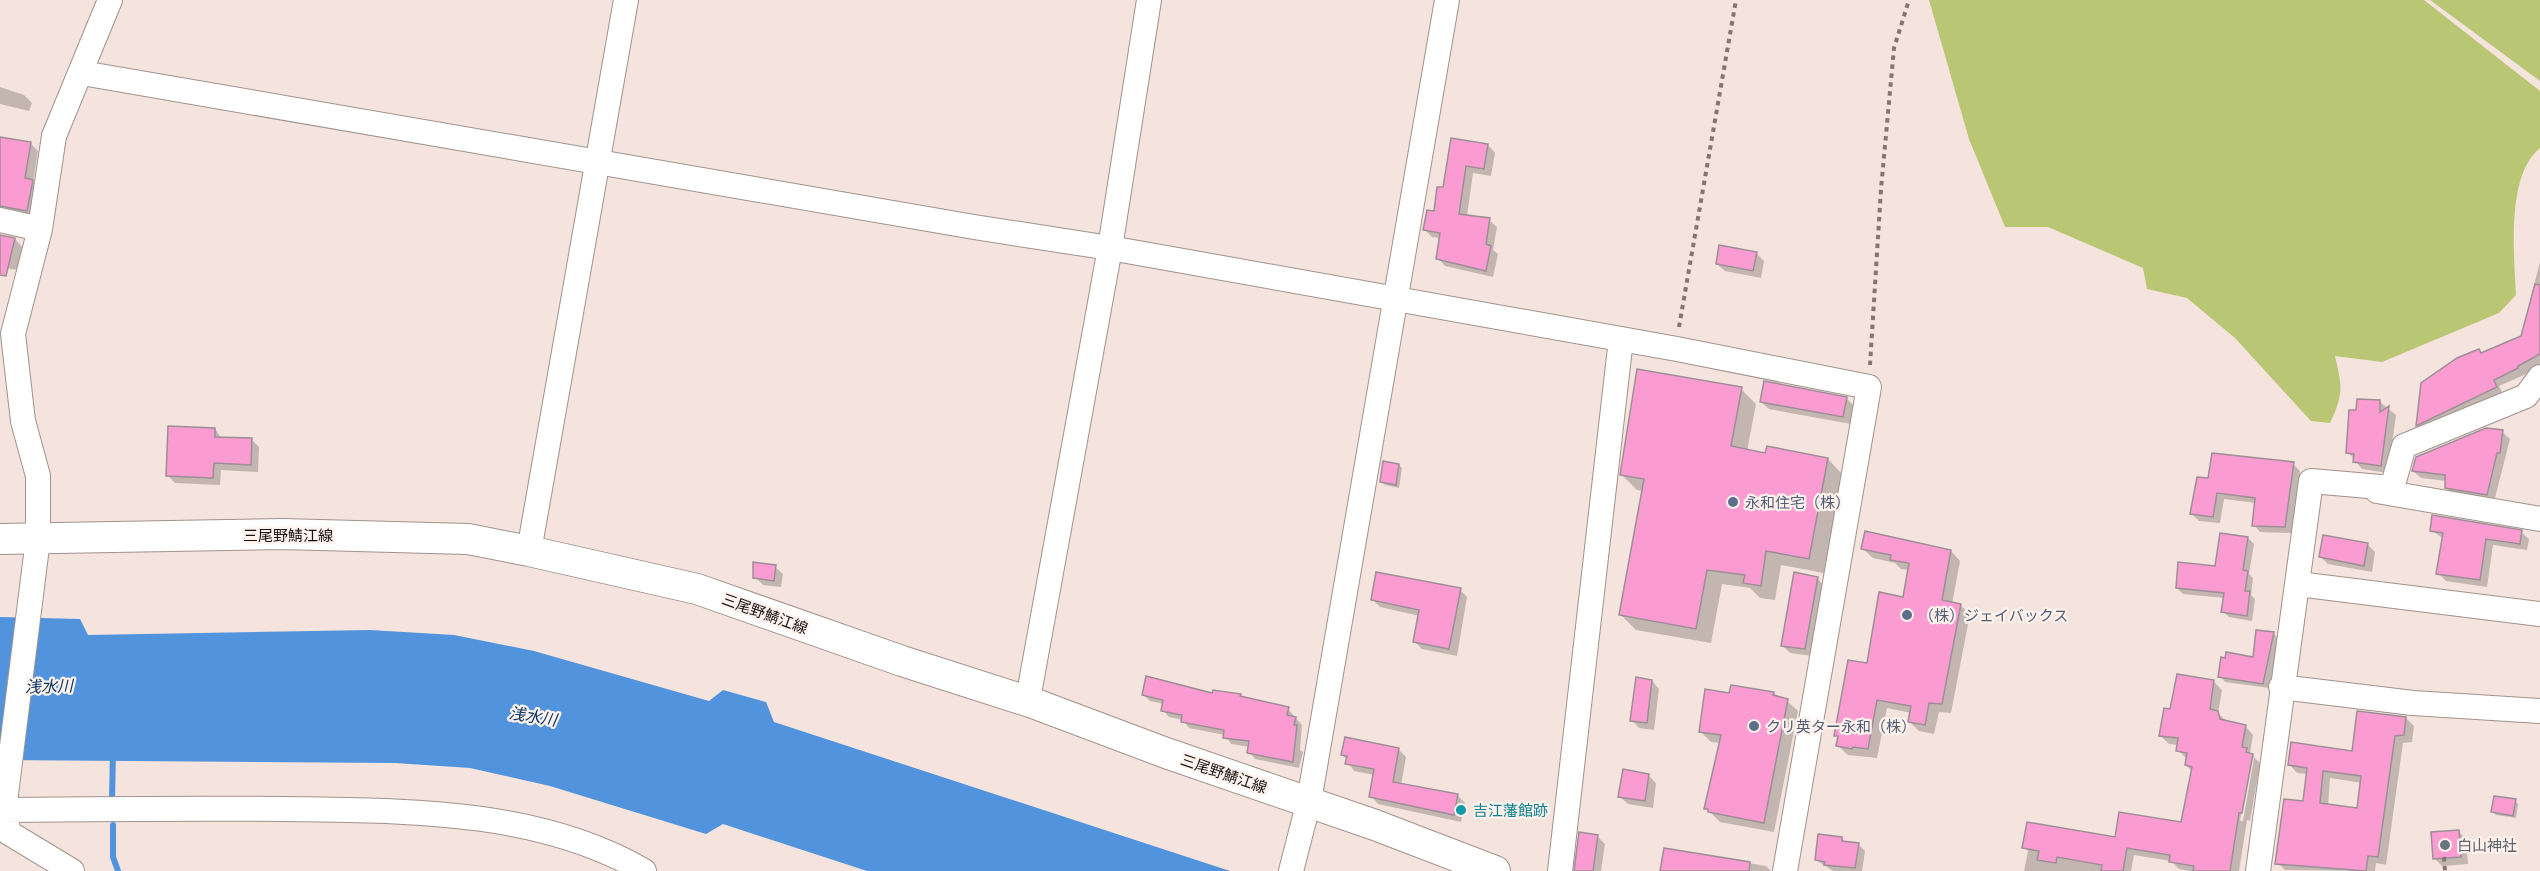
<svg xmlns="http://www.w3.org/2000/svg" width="2540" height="871" font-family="'Noto Sans','Noto Sans JP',sans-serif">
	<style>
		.green { fill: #b9c674 }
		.water { fill: #5293dd }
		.shadow { fill: #0003; fill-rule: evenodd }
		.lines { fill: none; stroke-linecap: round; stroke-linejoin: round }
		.stream { stroke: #5293dd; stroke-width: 6 }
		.building { fill: #fa9cd2; stroke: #9c8e95; stroke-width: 1.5; fill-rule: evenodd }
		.minor-casing { stroke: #a0928c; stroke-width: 26 }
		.major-casing { stroke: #a0928c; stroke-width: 32 }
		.path { stroke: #817672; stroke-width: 4; stroke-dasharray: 4.5 4.5; stroke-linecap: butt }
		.minor { stroke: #fff; stroke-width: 24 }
		.major { stroke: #fff; stroke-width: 30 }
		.service-dot { fill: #5c6f8a; stroke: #fff2ed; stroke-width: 2 }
		.culture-dot { fill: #0f9aa8; stroke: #fff2ed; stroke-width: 2 }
		.worship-dot { fill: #6b7280; stroke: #fff2ed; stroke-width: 2 }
		.labels { text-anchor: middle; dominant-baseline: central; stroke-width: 4.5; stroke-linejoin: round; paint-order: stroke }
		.service-label { font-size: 15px; fill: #4e5e75; stroke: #fff2ed; text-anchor: start }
		.street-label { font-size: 15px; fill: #171210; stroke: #fff2ed }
		.culture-label { font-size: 15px; fill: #0d838f; stroke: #fff2ed; text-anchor: start }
		.worship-label { font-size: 15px; fill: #5b616d; stroke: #fff2ed; text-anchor: start }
		.water-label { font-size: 16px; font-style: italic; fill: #033462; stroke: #fff2ed }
	</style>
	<rect width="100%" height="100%" fill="#f4e4dd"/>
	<!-- green -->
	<path class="green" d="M1929 0H2424L2540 91V148C2506 175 2514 255 2516 295L2499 313 2382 362 2335 356C2342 386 2344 394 2330 423L2311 421 2235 338 2187 298 2147 289 2143 268 2048 227H2005L1969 139Z
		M2430 0H2540V81Z"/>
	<!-- water -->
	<path class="water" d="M0 617 80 619 88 635 370 630 454 635 534 651 709 701 723 690 766 702 774 722 1230 871H867L723 824 706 834 550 786 470 768 395 763 0 760Z"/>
	<!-- shadow -->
	<path class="shadow" d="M0 87 24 95 32 103 29 111 0 104Z
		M0 138 30 143 38 151 33 182 40 189 34 218 0 217Z
		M1452 140 1488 145 1495 153 1491 176 1473 173 1467 216 1489 220 1497 227 1493 250 1498 254 1493 277 1445 266 1438 258 1440 238 1432 237 1425 230 1444 189Z
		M0 235 15 239 22 247 17 270 0 267Z
		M1756 253 1764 261 1761 278 1725 271 1717 264Z
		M2540 262V308L2530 300Z
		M2540 336V368L2499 386 2503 394 2424 431 2418 425 2482 354Z
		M1741 389 1756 404 1747 451 1828 459 1842 474 1824 573 1781 565 1775 600 1760 598 1750 588 1722 584 1711 643 1636 630 1621 615 1643 491 1637 490 1622 475Z
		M1846 398 1854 406 1851 424 1769 409 1761 402Z
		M2380 402 2396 415 2388 473 2362 469 2348 452 2357 411Z
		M215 429 222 439H251L259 447 258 472 221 470 220 485 175 483 167 475Z
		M2502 432 2510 439 2494 502 2454 495 2446 488V481L2421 478 2413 471Z
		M2293 464 2300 471 2292 533 2260 532 2254 525 2256 503 2224 499 2220 523 2199 521 2192 514 2209 479Z
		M1399 465 1402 468 1399 488 1385 485 1381 482Z
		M2431 530 2521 532 2529 539 2527 550 2493 545 2487 587 2446 581 2438 573 2444 539Z
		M2248 538 2254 544 2249 574 2253 578 2251 595 2255 599 2252 621 2229 617 2223 611 2225 598 2183 594 2177 588 2216 568Z
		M2367 544 2375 552 2372 572 2328 564 2321 557Z
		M1863 549 1951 551 1960 561 1952 604 1960 605 1970 614 1951 713 1939 712 1934 734 1919 731 1910 722 1911 713 1887 708 1877 758 1848 755 1838 746 1839 739 1836 735 1868 665 1904 598 1910 570 1901 569 1895 563 1873 558Z
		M775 567 783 574 781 587 763 585 755 577Z
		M1817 578 1824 586 1812 656 1790 653 1782 645Z
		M1460 590 1467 597 1457 656 1422 649 1415 642 1420 616 1380 607 1372 599Z
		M2273 633 2279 639 2269 688 2225 682 2220 676 2254 659Z
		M1652 681 1659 689 1654 730 1639 728 1632 720Z
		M2214 682 2222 690 2218 713 2225 720 2245 726 2253 735 2250 753 2260 763 2250 821 2247 820 2239 871H2189L2179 869 2171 861 2134 855 2131 871H2024L2028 851 2024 847 2116 838 2182 824 2192 771 2186 765 2187 759 2178 750V745L2169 744 2160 735 2171 711ZM2251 756 2254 758 2243 821H2240Z
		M1773 693 1787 701 1798 711 1774 832 1720 822 1706 808 1721 743 1711 742 1700 731 1730 694Z
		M1143 695H1240L1243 699 1288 709 1302 725 1300 750 1303 752 1299 768 1255 759 1249 752 1250 747 1231 744 1225 735 1189 728 1183 720 1169 717 1163 710 1164 704 1150 701Z
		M2406 718 2414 726 2412 742 2403 743 2386 865 2376 863 2375 871 2285 870 2277 862 2304 803 2308 774 2297 773 2289 764 2353 753ZM2330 778 2362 783 2359 810 2328 806Z
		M1398 749 1406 757 1401 785 1457 795 1465 803 1461 822 1378 804 1371 796 1374 775 1354 771 1343 755Z
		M1648 775 1656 783 1653 808 1628 804 1620 797Z
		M2515 800 2518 804 2516 818 2496 815 2493 812Z
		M2458 831 2466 839 2468 864 2442 866 2434 858Z
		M1598 837 1605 844 1601 871H1576Z
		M1841 838 1846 843 1858 844 1865 851 1862 871H1833L1816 860Z
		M1665 849 1766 866 1771 871H1662Z"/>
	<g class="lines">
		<!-- stream -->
		<path class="stream" d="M112 799 113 752
			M113 825V857L118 871"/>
	</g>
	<!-- building -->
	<path class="building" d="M0 137 31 142 25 178 33 180 27 211 0 206Z
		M1451 138 1488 144 1484 169 1466 166 1459 214 1490 218 1486 244 1491 246 1486 271 1436 259 1440 233 1423 230 1427 210 1434 211 1437 187H1443Z
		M0 235 15 238 6 276 0 275Z
		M1719 245 1757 252 1753 271 1716 264Z
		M2535 284 2540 285V354L2518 366V368L2494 380 2497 387 2416 426 2421 383 2457 358 2479 349 2481 353 2521 336Z
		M1637 369 1742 387 1731 446 1765 453 1767 446 1828 458 1809 559 1766 551 1761 586 1743 583 1745 575 1707 570 1696 629 1619 615 1644 479 1620 475Z
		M1764 381 1847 397 1843 417 1760 402Z
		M2357 399 2380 400V412L2389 406 2381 466 2353 462 2354 454 2346 453 2349 410H2356Z
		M168 426 215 428V437L252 438 251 465 214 463 213 478 166 476Z
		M2486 428 2503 430 2500 453H2497L2487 495 2445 488V475L2412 471 2416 457Z
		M2212 453 2294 462 2285 527 2252 526 2255 498 2217 493 2213 517 2190 514 2197 477 2208 478Z
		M1383 461 1399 464 1396 485 1380 482Z
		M2432 515 2522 530 2520 544 2486 539 2480 580 2436 574 2443 533 2430 531Z
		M1865 531 1951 550 1942 600 1961 604 1942 704 1929 703 1925 725 1908 722 1911 706 1877 700 1868 749 1853 747 1852 749 1836 746 1838 736H1834L1848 660 1867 663 1879 592 1903 597 1909 563 1890 560 1891 555 1861 549Z
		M2220 533 2248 537 2243 570 2248 571 2245 591H2250L2247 616 2221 612 2224 593 2176 588 2178 562 2215 566Z
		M2323 535 2368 543 2364 566 2319 557Z
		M753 562 776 565 774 581 753 578Z
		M1376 572 1461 588 1449 649 1413 642 1419 610 1371 600Z
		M1794 572 1818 577 1805 649 1781 646Z
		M2256 630 2274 632 2263 684 2218 677 2221 657 2225 658 2226 652 2253 657Z
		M2177 674 2214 680 2210 709 2218 711 2220 719 2246 725 2242 747 2247 748 2246 752 2253 754 2242 813H2239L2230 871H2193L2194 866 2169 862 2170 855 2127 848 2123 871H2101L2102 865 2057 857 2056 863 2037 860 2039 851 2022 848 2027 822 2115 837 2119 812 2181 822 2192 767 2185 765 2187 753 2176 751 2178 738 2159 736 2164 708 2170 709Z
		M1146 676 1212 693 1213 690 1241 694 1240 696 1289 707 1287 715 1296 717 1294 725H1297L1293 762 1247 753 1249 741 1223 738 1224 730 1181 722 1182 715 1161 711 1163 700 1142 695Z
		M1636 677 1652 680 1647 723 1630 721Z
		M1731 685 1774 692 1773 695 1788 699 1764 823 1708 812V809H1704L1721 735 1699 732 1705 689 1729 693Z
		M2357 711 2406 717 2404 735 2395 736 2378 857 2368 856 2366 871 2275 864 2284 799 2303 801 2307 768 2288 765 2291 742 2352 751ZM2323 771 2361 776 2357 808 2320 803Z
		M1345 737 1399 748 1393 782 1458 794 1454 815 1369 797 1374 769 1345 764 1347 756 1341 755Z
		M1623 769 1649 774 1645 801 1618 797Z
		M2494 796 2516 799 2513 816 2491 812Z
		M2459 830 2461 857 2433 859 2431 832Z
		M1579 832 1598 835 1593 871H1574Z
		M1818 834 1842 837V841L1859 843 1855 868 1824 865 1825 862 1815 860Z
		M1664 848 1750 862 1749 871H1660Z"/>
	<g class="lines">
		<defs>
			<path id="minor" d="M82 73 974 227 1110 248 1677 349 1869 387 1785 871
				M0 220 40 229
				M2311 481 2392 488 2404 446 2526 396 2540 377
				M2377 491 2540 519
				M529 551 626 0
				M2298 584 2540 614
				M2281 687 2413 703 2540 711
				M1033 703 1028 699 1110 248 1149 0
				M0 810C95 809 191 808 286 809 405 811 538 809 644 871
				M72 871 9 833 4 810 38 539V476L23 421 13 334 40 229 54 136 110 0
				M1291 871 1309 801 1447 0
				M1560 871 1621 339
				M2258 871 2311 481"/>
			<path id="major" d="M0 539 282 534 468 539 529 551 697 589 902 661 1033 703 1166 753 1375 825 1495 871"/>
		</defs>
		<!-- minor casing -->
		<use href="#minor" class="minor-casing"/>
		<!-- major casing -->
		<use href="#major" class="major-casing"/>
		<!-- path -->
		<path class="path" d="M1679 327 1736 0
			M1870 365 1881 189 1894 48 1909 0
			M2444 857 2445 871"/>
		<!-- minor -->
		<use href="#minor" class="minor"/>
		<!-- major -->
		<use href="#major" class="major"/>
	</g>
	<!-- markers -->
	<g class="service-dot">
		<circle cx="1733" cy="502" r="6"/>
		<circle cx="1907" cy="615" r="6"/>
		<circle cx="1754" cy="726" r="6"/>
	</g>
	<circle class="culture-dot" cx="1461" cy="810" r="6"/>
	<circle class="worship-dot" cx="2445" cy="845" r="6"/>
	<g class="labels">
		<!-- service labels -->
		<g class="service-label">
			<text x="1745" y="502">永和住宅（株）</text>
			<text x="1919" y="615">（株）ジェイバックス</text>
			<text x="1766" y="726">クリ英ター永和（株）</text>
		</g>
		<!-- street labels -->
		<g class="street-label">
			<text x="288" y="535">三尾野鯖江線</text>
			<text transform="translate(765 613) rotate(20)">三尾野鯖江線</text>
			<text transform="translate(1224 773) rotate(19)">三尾野鯖江線</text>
		</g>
		<!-- culture labels -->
		<g class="culture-label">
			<text x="1473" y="810">吉江藩館跡</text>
		</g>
		<!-- worship labels -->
		<g class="worship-label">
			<text x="2457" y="845">白山神社</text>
		</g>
		<!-- water labels -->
		<g class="water-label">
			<text transform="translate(49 686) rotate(-1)">浅水川</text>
			<text transform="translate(533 716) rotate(9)">浅水川</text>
		</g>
	</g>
</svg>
